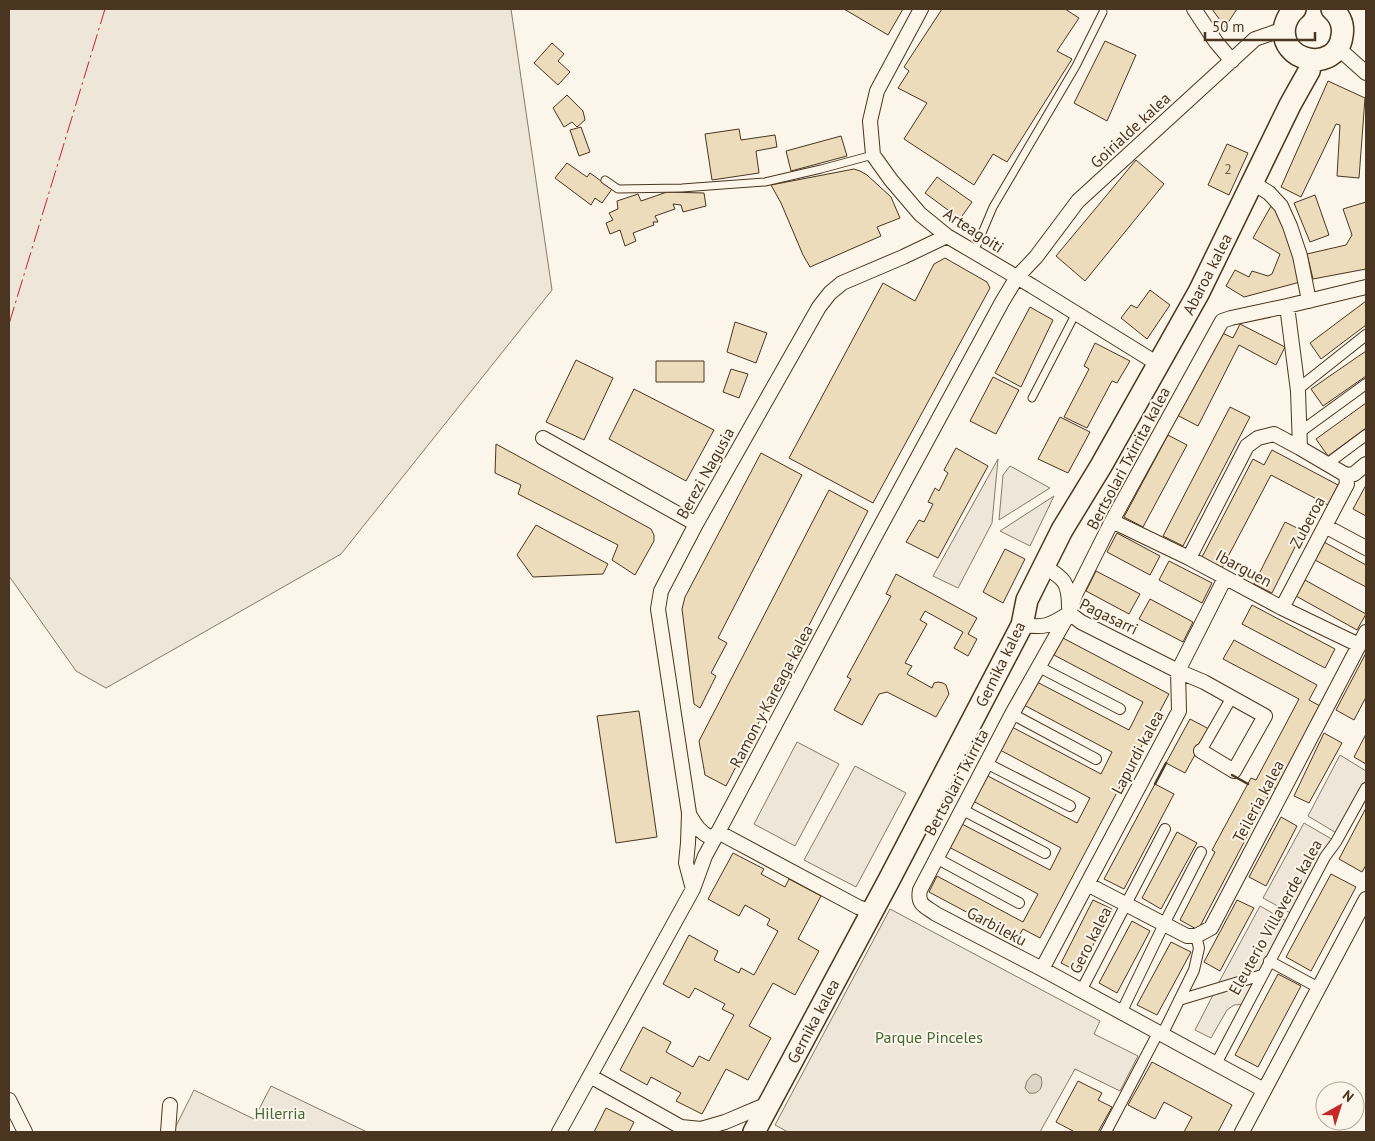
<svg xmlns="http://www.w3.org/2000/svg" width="1375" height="1141" font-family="'PT Sans',sans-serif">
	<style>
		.green { fill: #ede6d9; stroke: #887966 }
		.water { fill: #dcd4c6; stroke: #887966 }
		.building { fill: #ecdcbc; stroke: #4a3520 }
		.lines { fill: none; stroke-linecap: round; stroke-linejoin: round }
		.service-casing { stroke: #4a3520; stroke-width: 9 }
		.pedestrian-casing { stroke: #4a3520; stroke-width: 12 }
		.minor-casing { stroke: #4a3520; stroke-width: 16 }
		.primary-casing { stroke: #4a3520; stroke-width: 24 }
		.service { stroke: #fbf6e9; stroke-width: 7 }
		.pedestrian { stroke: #fbf6e9; stroke-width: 10 }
		.minor { stroke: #fbf6e9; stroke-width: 14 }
		.primary { stroke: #fbf6e9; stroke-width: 21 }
		.wall { stroke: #4a3520; stroke-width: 2.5 }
		.power { stroke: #c62828; stroke-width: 1; stroke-dasharray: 18 4 2.5 4; stroke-linecap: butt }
		.labels { text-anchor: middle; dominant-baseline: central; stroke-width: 4; stroke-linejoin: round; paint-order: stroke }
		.number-label { font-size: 14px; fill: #725f47 }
		.street-label { font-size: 16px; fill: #4a3520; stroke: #fbf6e9 }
		.park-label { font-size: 16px; fill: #436837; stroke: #fbf6e9 }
	</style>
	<rect width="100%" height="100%" fill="#fbf6e9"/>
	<!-- green -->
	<path class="green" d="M9 9H511L552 290 341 554 106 688 76 671 9 576Z
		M998 459 992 523 958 588 933 576Z
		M1010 466 1050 488 999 520 1003 475Z
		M1054 496 1030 546 1000 531Z
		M797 742 839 764 795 846 754 824Z
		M1340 755 1366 771V780L1338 834 1308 816Z
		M855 766 906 793 856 887 804 860Z
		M1304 823 1335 841 1294 915 1263 898Z
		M1260 906 1288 922 1264 971 1218 984Z
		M890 909 1100 1021 1094 1034 1138 1056 1120 1091 1075 1069 1040 1132H788L775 1125Z
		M1260 979 1246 1004 1234 1005 1227 1010 1211 1038 1195 1030 1214 993Z
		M271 1086 367 1132H173L194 1090 254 1119Z"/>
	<!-- water -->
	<path class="water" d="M1036 1074 1041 1077C1044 1087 1039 1095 1029 1093L1025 1088 1027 1081 1032 1075Z"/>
	<!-- building -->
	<path class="building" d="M844 9H903L888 35Z
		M942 9H1065L1079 18 1057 51 1072 59 1007 162 993 154 974 185 904 139 927 103 898 88 909 71 904 67Z
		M1212 9H1237L1225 27Z
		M1105 41 1136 55 1107 121 1074 103Z
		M552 43 564 54 558 61 570 72 558 85 534 63Z
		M1328 81 1365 98 1359 178 1337 176 1340 125 1336 124 1301 197 1281 187Z
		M567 95 583 111 585 120 577 127 572 122 564 127 553 108Z
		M581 127 590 152 579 156 570 130Z
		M739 129 741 140 775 135 777 147 756 151 759 173 712 180 705 134Z
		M841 136 847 156 791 171 786 151Z
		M1227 144 1248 153 1229 195 1208 185Z
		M1136 160 1164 184 1085 281 1056 256Z
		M567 163 587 177 590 173 612 189 602 203 595 198 591 205 555 178Z
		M854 169 860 171 867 175 891 197 900 218 877 227 881 236 810 267 803 255 781 203 771 185Z
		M937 177 972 202 960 219 925 193Z
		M667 192 704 193 706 206 683 212 681 205 673 204 675 209 655 216 658 222H653L654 225 633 233 636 241 625 246 620 230 610 234 606 223 613 220 609 213 618 209 617 201 638 194 641 201Z
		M1315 195 1329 235 1310 242 1294 203Z
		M1366 202V269L1313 279 1307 254 1346 245 1352 235 1343 209Z
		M1271 206 1281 211 1304 281 1244 297 1226 286 1235 270 1249 277 1252 271 1268 276 1272 274 1280 254 1253 238Z
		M945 258 987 282 990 288 873 503 789 458 883 283 915 301 934 264Z
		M1150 290 1170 305 1147 339 1121 318 1131 305 1137 308Z
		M1366 301V325L1321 359 1310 343Z
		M1030 307 1053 320 1021 387 995 373Z
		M735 322 767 333 756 363 727 352Z
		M1240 324 1285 347 1276 365 1239 345 1198 426 1177 415 1220 332 1233 338Z
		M1095 343 1130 361 1117 383 1112 381 1087 428 1064 417 1089 369 1084 366Z
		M1366 351V376L1323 406 1311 389Z
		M576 360 613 378 584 440 546 422Z
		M656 361H704V382H656Z
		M731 369 748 374 739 398 723 392Z
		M993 377 1019 390 996 434 970 421Z
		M634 389 714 430 686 481 609 439Z
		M1366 403V428L1328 456 1316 439Z
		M1230 407 1250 417 1183 546 1163 536Z
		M1060 417 1090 432 1068 473 1038 459Z
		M1168 435 1187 445 1143 527 1124 517Z
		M496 444 651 529 654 535V541L635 575 612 560 618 545 518 494 521 485 495 473Z
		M956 448 988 466 938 558 906 542 919 520 924 522 933 504 928 502 935 488 939 491 948 473 944 470Z
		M1272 450 1338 485 1328 505 1271 475 1222 568 1202 557 1253 459 1264 465Z
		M761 453 802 475 718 638 727 643 711 673 716 676 700 708 694 704 682 609 685 597Z
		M1366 485V516L1353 509Z
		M829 490 868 511 726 786 705 775 699 741Z
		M1285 522 1303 531 1272 593 1254 584Z
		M536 525 608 564 603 574 533 577 517 555Z
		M1117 533 1160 556 1150 575 1107 552Z
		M1324 542 1366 565V587L1315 560Z
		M1005 549 1025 559 1003 603 983 592Z
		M1169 561 1212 583 1202 603 1159 580Z
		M1096 571 1140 594 1129 614 1086 591Z
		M896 574 977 618 968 634 977 639 968 656 954 648 963 632 925 611 920 620 927 624 905 663 912 666 907 674 932 688 934 683 938 682 943 683 946 685 949 694 936 717 887 692 879 694 862 725 834 710 851 679 847 677 891 596 886 594Z
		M1305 580 1366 614 1357 630 1296 596Z
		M1150 599 1193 622 1183 642 1139 619Z
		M1252 605 1335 649 1325 668 1242 624Z
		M1063 638 1169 694 1040 938 1023 929 1017 939 929 892 937 876 1023 922 1038 894 947 846 960 823 1050 870 1061 848 973 801 986 775 1077 823 1090 798 1000 750 1012 727 1101 774 1112 752 1024 705 1037 682 1129 730 1143 702 1054 655Z
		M1234 640 1317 685 1309 700 1320 706 1277 790 1273 787 1198 930 1180 920 1215 852 1212 850 1251 778 1256 780 1299 699 1223 659Z
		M1366 653V697L1354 720 1336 710Z
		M639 711 657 837 616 843 597 716Z
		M1190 719 1209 729 1185 773 1166 763Z
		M1324 733 1342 743 1309 803 1294 796Z
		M1366 734V764L1354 757Z
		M1155 784 1174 794 1124 889 1104 879Z
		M1366 808V865L1362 872 1339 859Z
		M1281 817 1297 826 1266 886 1249 877Z
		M1177 832 1197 843 1161 909 1142 898Z
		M733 853 764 869 761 874 785 887 789 879 821 896 798 939 819 951 795 995 773 983 749 1026 771 1038 748 1080 726 1069 702 1114 676 1101 681 1093 651 1077 647 1085 620 1070 643 1027 671 1042 666 1052 693 1067 699 1056 709 1061 734 1015 722 1009 725 1004 695 988 689 998 663 984 689 935 718 951 714 960 739 973 741 968 754 975 778 931 767 925 770 919 745 905 739 916 708 899Z
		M1331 874 1356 887 1311 971 1286 957Z
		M1093 900 1112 909 1079 972 1061 963Z
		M1237 900 1254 908 1220 971 1204 962Z
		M1132 921 1150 931 1117 993 1099 983Z
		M1171 942 1191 952 1157 1015 1137 1005Z
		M1278 974 1301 986 1258 1067 1235 1055Z
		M1152 1062 1232 1105 1218 1132H1184L1192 1117 1164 1102 1155 1119 1128 1105Z
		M1078 1081 1102 1093 1098 1100 1112 1107 1098 1132H1073V1131L1056 1122Z
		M606 1108 634 1122 629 1132H594Z"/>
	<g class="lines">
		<defs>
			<path id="service" d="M605 180 618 189 682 188 765 182 821 169 873 155
				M974 252 993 207 1076 66 1103 12
				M1032 398 1076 313"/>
			<path id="pedestrian" d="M1298 389 1366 335
				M1300 432 1366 384
				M1327 464 1366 435
				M1039 667 1120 709
				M1012 714 1096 759
				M1201 751 1232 697
				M986 763 1070 806
				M961 809 1045 853
				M936 858 1019 903
				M1269 961 1319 988
				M1081 991 1165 829
				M1179 1000 1262 975
				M1121 1013 1164 924 1201 852
				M1162 1035 1194 970 1199 948 1196 936
				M1216 1064 1325 857 1336 842 1366 788
				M1106 1132 1158 1033"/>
			<path id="minor" d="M921 9 877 91 870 121 873 155 891 180 920 214 947 236 1032 286 1158 364
				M1194 9 1216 42 1232 61
				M1338 48 1366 73
				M1253 183 1269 193 1281 206 1290 226 1300 256 1309 301
				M1287 306 1298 391 1300 448
				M543 438 696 524
				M1346 475 1354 474 1366 464
				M1112 521 1189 558 1282 608 1359 645
				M1325 526 1366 548
				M1189 558 1247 446 1258 438 1274 434 1300 448 1346 475 1347 484 1282 608
				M1044 566C1064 579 1069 582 1069 607
				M1069 613 1081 622 1178 671 1204 682 1265 716 1234 771 1201 751
				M1022 625C1045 628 1049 626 1068 614
				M689 814C695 824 699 832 710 837L716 835 718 832
				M718 832 858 907 871 912
				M1087 884 1187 936H1196L1211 928 1366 632
				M693 889 686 863 688 843 689 813 658 609 661 591 696 524 819 307 830 293 842 283 903 257 947 236
				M1042 969 1179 711 1178 671 1225 578
				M590 1076 681 1127 701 1129 725 1122 770 1103
				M1264 1090 1042 969 936 914C925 906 917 905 920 890L1012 714 1069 613 1076 593 1112 521 1222 321 1231 318 1287 306 1366 287
				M9 1100 25 1132
				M168 1132 170 1105
				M559 1132 693 889 705 856 716 836 873 540 1002 302 1017 277 1036 257 1078 201 1255 39 1284 29
				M1242 1132 1366 899"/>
			<path id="primary" d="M1295 9C1290 13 1287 18 1285 25 1277 63 1337 74 1342 36 1344 25 1340 16 1332 9
				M754 1132 889 880 1022 625 1027 600 1062 530 1101 466 1199 292 1290 105 1309 71 1312 60"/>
		</defs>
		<!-- service casing -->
		<use href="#service" class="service-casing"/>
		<!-- pedestrian casing -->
		<use href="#pedestrian" class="pedestrian-casing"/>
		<!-- minor casing -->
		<use href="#minor" class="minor-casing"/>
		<!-- primary casing -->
		<use href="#primary" class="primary-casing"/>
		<!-- service -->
		<use href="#service" class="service"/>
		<!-- pedestrian -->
		<use href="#pedestrian" class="pedestrian"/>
		<!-- minor -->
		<use href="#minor" class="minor"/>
		<!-- primary -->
		<use href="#primary" class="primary"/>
		<!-- wall -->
		<path class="wall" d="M1232 775 1248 784
			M1155 784 1166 763"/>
		<!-- power -->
		<path class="power" d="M9 324 105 9"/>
	</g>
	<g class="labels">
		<!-- number labels -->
		<g class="number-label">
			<text x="1228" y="169">2</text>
		</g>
		<!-- street labels -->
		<g class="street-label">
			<text transform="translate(1130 130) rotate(-43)">Goirialde kalea</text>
			<text transform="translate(974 230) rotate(33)">Arteagoiti</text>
			<text transform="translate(1207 274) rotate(-63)">Abaroa kalea</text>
			<text transform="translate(1128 458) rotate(-62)">Bertsolari Txirrita kalea</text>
			<text transform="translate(705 473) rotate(-61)">Berezi Nagusia</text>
			<text transform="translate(1307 522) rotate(-62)">Zuberoa</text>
			<text transform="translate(1244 568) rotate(28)">Ibarguen</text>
			<text transform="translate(1109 616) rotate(26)">Pagasarri</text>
			<text transform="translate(1000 664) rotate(-64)">Gernika kalea</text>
			<text transform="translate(771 696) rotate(-62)">Ramon y Kareaga kalea</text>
			<text transform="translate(1137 752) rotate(-62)">Lapurdi kalea</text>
			<text transform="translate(956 782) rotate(-62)">Bertsolari Txirrita</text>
			<text transform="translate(1258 801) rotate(-62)">Teileria kalea</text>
			<text transform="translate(1275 917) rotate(-61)">Eleuterio Villaverde kalea</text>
			<text transform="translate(997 926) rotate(28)">Garbileku</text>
			<text transform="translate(1090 940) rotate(-63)">Gero kalea</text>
			<text transform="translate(813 1021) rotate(-62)">Gernika kalea</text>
		</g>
		<!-- park labels -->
		<g class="park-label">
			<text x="929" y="1037">Parque Pinceles</text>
			<text x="280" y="1113">Hilerria</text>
		</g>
	</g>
	<!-- border -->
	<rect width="1375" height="1141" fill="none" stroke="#4a3520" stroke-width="20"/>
	<!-- north arrow -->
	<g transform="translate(1340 1106) rotate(39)"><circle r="24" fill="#fbf6e9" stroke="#b4a999"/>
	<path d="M0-4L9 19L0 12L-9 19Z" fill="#c62828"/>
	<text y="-8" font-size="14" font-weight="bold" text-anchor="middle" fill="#4a3520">N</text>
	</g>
	<!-- scale -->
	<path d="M1205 32v8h110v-8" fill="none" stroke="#4a3520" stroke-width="2.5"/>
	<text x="1212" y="32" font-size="15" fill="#4a3520" stroke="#fbf6e9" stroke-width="4" paint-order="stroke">50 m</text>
</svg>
